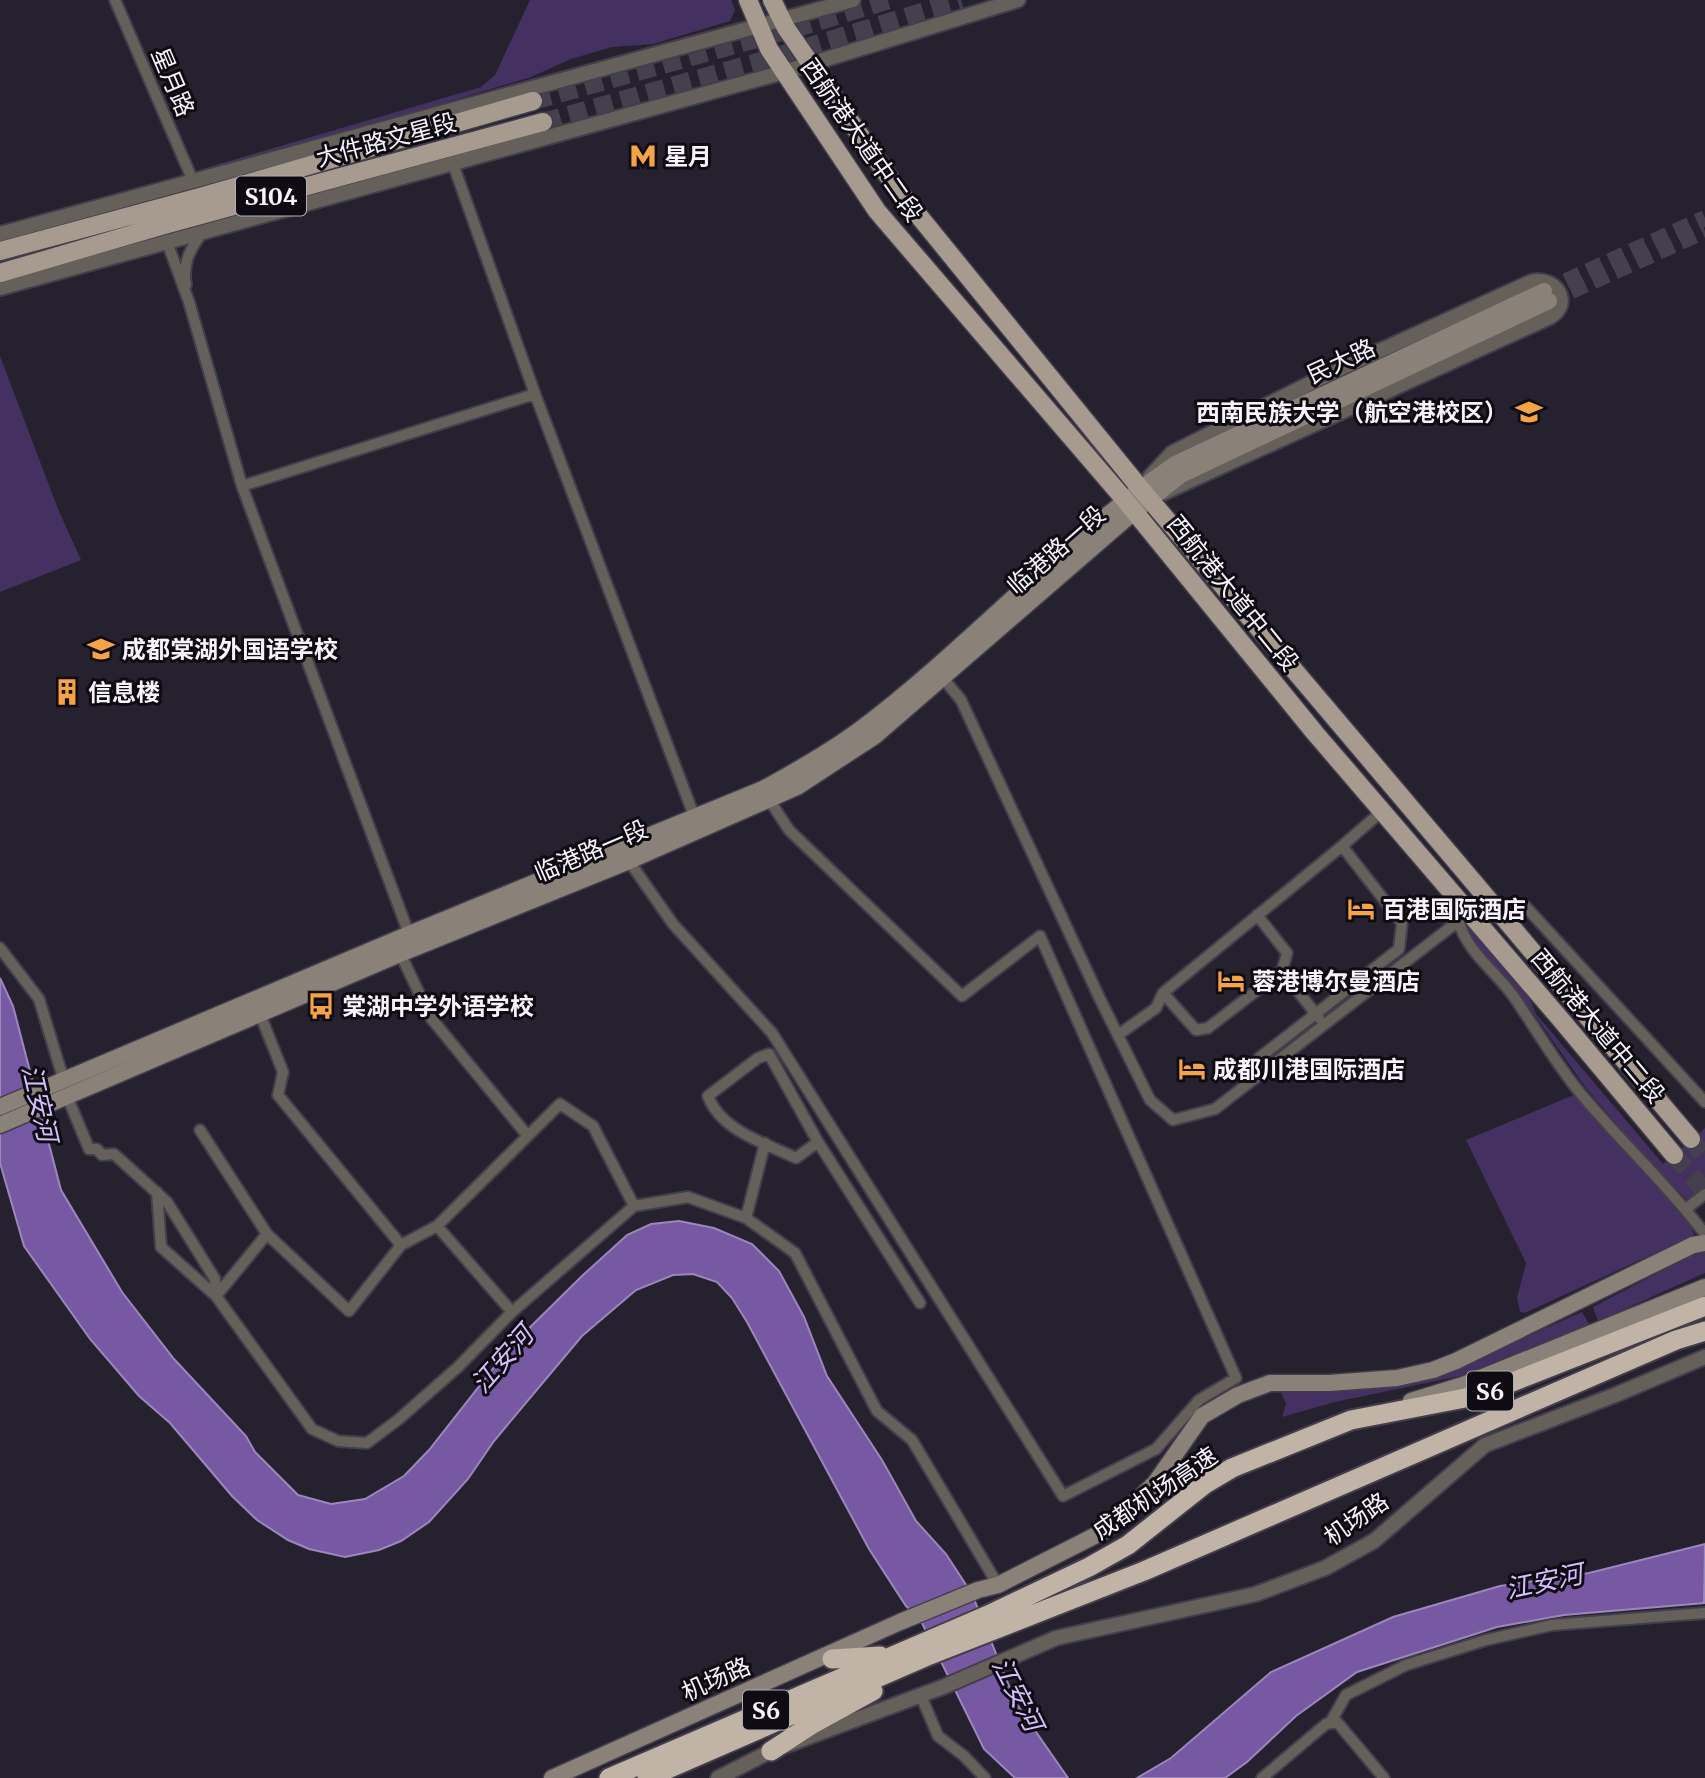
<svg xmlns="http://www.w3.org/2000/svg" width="1705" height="1778" font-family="Merriweather,'Noto Sans SC',serif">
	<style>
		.green { fill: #443161 }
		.water { fill: #7659a2; stroke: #9c87bd; stroke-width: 2 }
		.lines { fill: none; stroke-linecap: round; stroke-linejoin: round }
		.secondary-tunnel { stroke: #45404d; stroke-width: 16; stroke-dasharray: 16 8; stroke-linecap: butt }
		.primary-tunnel { stroke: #45404d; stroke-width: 18; stroke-dasharray: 18 9; stroke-linecap: butt }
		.minor-casing { stroke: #433e4b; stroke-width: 14 }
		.tertiary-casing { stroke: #433e4b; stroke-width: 18 }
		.secondary-casing { stroke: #433e4b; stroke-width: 19 }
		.primary-casing { stroke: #433e4b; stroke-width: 21 }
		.motorway-casing { stroke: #433e4b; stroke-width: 23 }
		.minor { stroke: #65605a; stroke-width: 10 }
		.tertiary { stroke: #65605a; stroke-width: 14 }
		.secondary { stroke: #8a8179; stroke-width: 16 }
		.primary { stroke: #a79b90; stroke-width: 18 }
		.motorway { stroke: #c1b3a6; stroke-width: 19 }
		.labels { text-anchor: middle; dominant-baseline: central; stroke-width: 6; stroke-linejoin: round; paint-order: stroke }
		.shield { fill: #0e0c12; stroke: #b0aeb6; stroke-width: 2 }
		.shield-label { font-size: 23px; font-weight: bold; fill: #f6f3fc }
		.street-label { font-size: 24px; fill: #f6f3fc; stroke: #0e0c12 }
		.poi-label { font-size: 24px; font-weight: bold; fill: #f6f3fc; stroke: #0e0c12; text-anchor: start }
		.water-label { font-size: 26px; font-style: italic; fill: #d4bffc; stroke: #0e0c12 }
	</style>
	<rect width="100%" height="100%" fill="#26212e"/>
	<!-- green -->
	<path class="green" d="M530 0H731L735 10 730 21 653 44 612 47 571 59 531 77 210 173 206 168 481 87 495 75Z
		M0 356 58 509 81 560 0 592Z
		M1470 928C1493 954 1525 981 1536 1014L1663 1164 1705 1128V1191L1688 1201 1648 1161 1586 1088 1527 1004 1468 934 1466 929Z
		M1576 1094 1691 1225 1694 1235 1525 1313 1520 1312 1517 1298 1526 1263 1466 1140Z
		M1705 1251V1273L1598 1321 1593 1307 1688 1257Z
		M1582 1312 1589 1324 1460 1376 1335 1402 1282 1417 1286 1404 1279 1388 1444 1373Z"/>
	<!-- water -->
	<path class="water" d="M0 978 13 1006 61 1190 122 1292 174 1359 246 1436 255 1452 298 1495 331 1504 365 1499 404 1476 429 1450 510 1347 582 1276 627 1235 651 1224 679 1221 714 1228 752 1244 779 1271 804 1317 827 1376 882 1460 916 1521 946 1554 972 1594 1016 1703 1068 1778H1015L984 1749 920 1619 906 1606 869 1549 747 1322 732 1298 717 1282 693 1274 673 1275 636 1290 582 1336 494 1441 468 1479 429 1522 401 1541 379 1550 345 1557 309 1549 288 1540 257 1520 232 1496 170 1423 139 1396 90 1339 24 1246 0 1163Z
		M1705 1544 1704 1603 1564 1615 1497 1627 1357 1672 1296 1716 1247 1762 1225 1778H1137L1171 1758 1271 1672 1393 1617 1500 1586 1589 1573Z"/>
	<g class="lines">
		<!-- secondary-tunnel -->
		<path class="secondary-tunnel" d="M1544 291 1705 218
			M1549 301 1705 231"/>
		<!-- primary-tunnel -->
		<path class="primary-tunnel" d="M533 101 807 25 889 0
			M543 122 761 61 961 0
			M1691 1139 1705 1157
			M1674 1155 1705 1191"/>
		<defs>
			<path id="minor" d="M115 0 193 181
				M453 164 535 394 696 821
				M167 242 189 302 242 486 409 934
				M186 285C182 264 190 249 202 233
				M242 486 535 394
				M939 673 961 700 1100 999 1150 1100 1173 1120 1215 1109 1469 913
				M629 861 673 924 772 1033 1063 1496 1156 1449 1199 1400 1236 1378 1040 936 962 996 789 830 770 801
				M1497 912 1518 907H1526L1705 1102
				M1257 915 1287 953 1282 971 1319 1018
				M1458 920C1468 954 1495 970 1514 997 1536 1029 1556 1064 1581 1094 1621 1142 1667 1184 1705 1234
				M0 948 39 999 64 1081
				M398 949 431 1018 527 1135
				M1163 993 1196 1030 1208 1028 1282 971
				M258 1009 283 1072 278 1095 401 1245
				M1118 1035 1156 1008 1163 993 1342 846 1381 812
				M1267 1069 1259 1058 1399 949 1402 923 1342 846
				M67 1096 89 1149H97L102 1155 114 1154 167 1202 215 1279 216 1296
				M200 1130 267 1234 349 1311 401 1245 437 1226 560 1104 593 1126 634 1206
				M818 1142 769 1054 758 1058 708 1096C721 1131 765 1143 796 1158L818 1142 920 1303
				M157 1192 161 1247 216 1296 312 1429 338 1441 367 1443 399 1419 458 1367 512 1312 634 1206 688 1197 746 1218 795 1253 877 1411 912 1440 998 1585
				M1686 1209 1705 1194
				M746 1218 765 1143
				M437 1226 512 1312
				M216 1296 267 1234
				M921 1696 938 1736 964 1756 985 1778
				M1330 1723 1346 1695 1406 1665 1486 1640 1552 1625 1705 1613
				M1262 1778 1326 1724 1337 1722 1384 1778"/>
			<path id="tertiary" d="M0 234 853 0
				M0 288 784 72 1018 0
				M1150 477 1172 453 1333 372 1531 282C1556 276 1573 303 1550 317L1163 493
				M718 1778 771 1751 943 1687 1056 1638 1256 1594 1325 1568 1374 1541 1485 1445 1615 1395 1705 1357"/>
			<path id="secondary" d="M0 1107 409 934 763 789C796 771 828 753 858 731 969 648 1061 542 1175 464L1544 291
				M0 1125 400 954 629 861 797 787 875 736 1135 511 1181 475 1549 301
				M1411 1401 1463 1385 1705 1287
				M552 1778 900 1622 978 1590 998 1585 1106 1530 1155 1483 1202 1416 1238 1395 1270 1383H1329L1397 1378 1433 1370 1456 1361 1693 1245 1705 1243"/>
			<path id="primary" d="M748 0 769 49 877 211 1125 500 1315 733 1557 1015 1674 1155
				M772 0 786 28 897 189 1140 488 1691 1139
				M0 251 200 197 533 101
				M0 273 164 225 543 122"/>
			<path id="motorway" d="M832 1659 880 1656
				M771 1751 811 1725 873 1691
				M609 1778 988 1615 1089 1567 1128 1545 1205 1484 1232 1468 1351 1420 1465 1398 1487 1392 1705 1306
				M647 1778 925 1657 1144 1571 1676 1340 1705 1331"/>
		</defs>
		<!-- minor casing -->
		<use href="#minor" class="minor-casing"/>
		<!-- tertiary casing -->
		<use href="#tertiary" class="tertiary-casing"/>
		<!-- secondary casing -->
		<use href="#secondary" class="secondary-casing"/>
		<!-- primary casing -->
		<use href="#primary" class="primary-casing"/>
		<!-- motorway casing -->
		<use href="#motorway" class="motorway-casing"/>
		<!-- minor -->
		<use href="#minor" class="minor"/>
		<!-- tertiary -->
		<use href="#tertiary" class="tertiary"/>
		<!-- secondary -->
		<use href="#secondary" class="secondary"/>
		<!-- primary -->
		<use href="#primary" class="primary"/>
		<!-- motorway -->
		<use href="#motorway" class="motorway"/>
	</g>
	<!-- icons -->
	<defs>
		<symbol id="metro-bare" viewBox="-9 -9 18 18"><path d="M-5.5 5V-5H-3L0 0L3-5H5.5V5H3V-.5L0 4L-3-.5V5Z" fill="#f5a345" stroke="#0e0c12" stroke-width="2.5" paint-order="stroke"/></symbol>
		<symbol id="university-bare" viewBox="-9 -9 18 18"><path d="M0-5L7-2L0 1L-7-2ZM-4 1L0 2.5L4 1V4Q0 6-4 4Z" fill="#f5a345" stroke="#0e0c12" stroke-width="2.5" paint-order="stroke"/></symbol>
		<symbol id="school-bare" viewBox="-9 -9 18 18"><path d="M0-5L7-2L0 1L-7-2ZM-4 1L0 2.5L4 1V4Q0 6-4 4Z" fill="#f5a345" stroke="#0e0c12" stroke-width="2.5" paint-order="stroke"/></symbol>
		<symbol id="building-bare" viewBox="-9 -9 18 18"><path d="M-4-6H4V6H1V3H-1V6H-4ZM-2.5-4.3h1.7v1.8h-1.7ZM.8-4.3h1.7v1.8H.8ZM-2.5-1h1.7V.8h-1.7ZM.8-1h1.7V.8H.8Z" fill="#f5a345" stroke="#0e0c12" stroke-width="2.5" paint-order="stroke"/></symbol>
		<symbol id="hotel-bare" viewBox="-9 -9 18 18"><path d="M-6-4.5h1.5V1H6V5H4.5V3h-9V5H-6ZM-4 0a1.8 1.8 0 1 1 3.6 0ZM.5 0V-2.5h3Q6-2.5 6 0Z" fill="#f5a345" stroke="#0e0c12" stroke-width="2.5" paint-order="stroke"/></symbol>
		<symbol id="bus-bare" viewBox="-9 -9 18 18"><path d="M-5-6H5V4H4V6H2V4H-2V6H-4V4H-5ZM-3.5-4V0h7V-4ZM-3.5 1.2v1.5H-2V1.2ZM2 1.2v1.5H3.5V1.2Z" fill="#f5a345" stroke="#0e0c12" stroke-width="2.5" paint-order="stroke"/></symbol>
	</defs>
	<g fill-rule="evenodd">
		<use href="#metro-bare" x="624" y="137" width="38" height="38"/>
		<use href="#university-bare" x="1510" y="393" width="38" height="38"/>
		<use href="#school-bare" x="82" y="630" width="38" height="38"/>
		<use href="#building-bare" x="48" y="673" width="38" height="38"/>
		<use href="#hotel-bare" x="1342" y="890" width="38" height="38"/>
		<use href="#hotel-bare" x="1212" y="962" width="38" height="38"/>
		<use href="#bus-bare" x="302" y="987" width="38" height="38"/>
		<use href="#hotel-bare" x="1173" y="1050" width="38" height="38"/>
	</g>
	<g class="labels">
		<!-- shield labels -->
		<g class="shield">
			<rect x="236" y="176.5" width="70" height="39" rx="5"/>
			<rect x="1467" y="1371.5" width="46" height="39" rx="5"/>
			<rect x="743" y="1690.5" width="46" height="39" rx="5"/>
		</g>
		<g class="shield-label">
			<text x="271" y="196">S104</text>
			<text x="1490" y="1391">S6</text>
			<text x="766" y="1710">S6</text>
		</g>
		<!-- street labels -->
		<g class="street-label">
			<text transform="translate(173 82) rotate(67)">星月路</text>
			<text transform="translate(386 140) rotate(-15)">大件路文星段</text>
			<text transform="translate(862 140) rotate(55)">西航港大道中二段</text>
			<text transform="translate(1341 361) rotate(-25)">民大路</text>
			<text transform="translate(1056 550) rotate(-41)">临港路一段</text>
			<text transform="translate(1233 593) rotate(51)">西航港大道中二段</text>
			<text transform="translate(591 851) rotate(-23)">临港路一段</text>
			<text transform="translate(1598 1026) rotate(50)">西航港大道中二段</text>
			<text transform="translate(1155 1493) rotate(-34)">成都机场高速</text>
			<text transform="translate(1356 1519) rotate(-35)">机场路</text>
			<text transform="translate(716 1679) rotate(-24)">机场路</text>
		</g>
		<!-- poi labels -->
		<g class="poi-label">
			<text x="664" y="156">星月</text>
			<text x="1508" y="412" text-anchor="end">西南民族大学（航空港校区）</text>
			<text x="122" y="649">成都棠湖外国语学校</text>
			<text x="88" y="692">信息楼</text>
			<text x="1382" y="909">百港国际酒店</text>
			<text x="1252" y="981">蓉港博尔曼酒店</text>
			<text x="342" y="1006">棠湖中学外语学校</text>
			<text x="1213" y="1069">成都川港国际酒店</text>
		</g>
		<!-- water labels -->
		<g class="water-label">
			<text transform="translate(40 1103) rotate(77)">江安河</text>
			<text transform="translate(502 1359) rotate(-49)">江安河</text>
			<text transform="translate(1544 1581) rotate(-12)">江安河</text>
			<text transform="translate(1018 1694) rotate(63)">江安河</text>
		</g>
	</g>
</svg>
